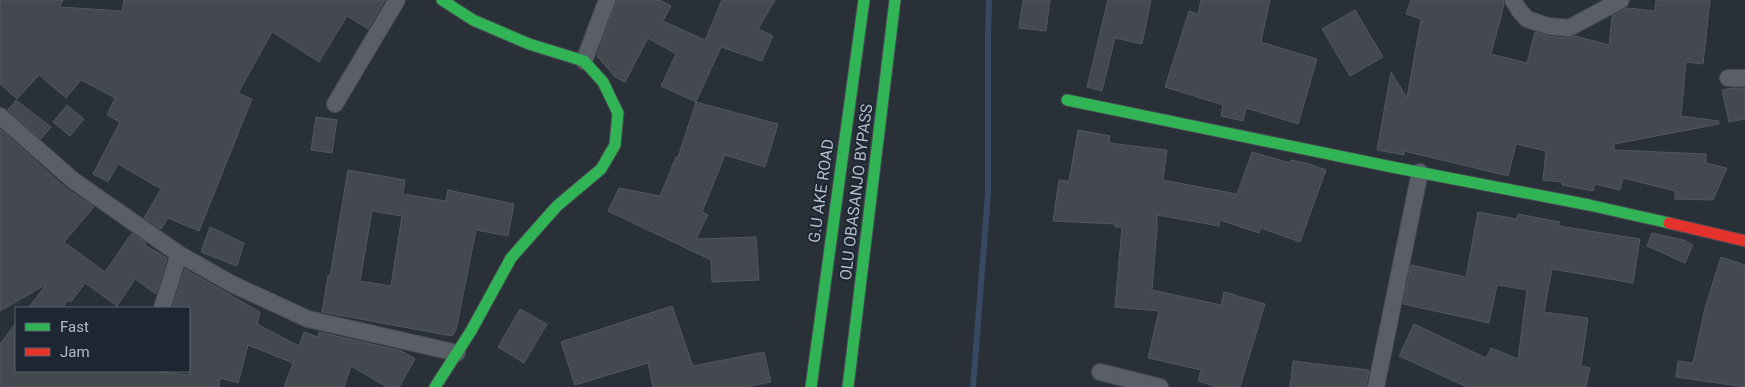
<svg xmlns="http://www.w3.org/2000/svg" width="1745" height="387" font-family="Roboto,sans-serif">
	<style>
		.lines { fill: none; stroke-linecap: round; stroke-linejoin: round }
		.stream { stroke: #384963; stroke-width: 6 }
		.building { fill: #444950; stroke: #52575f; fill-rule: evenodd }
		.street-casing { stroke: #484c53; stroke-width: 18 }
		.fast-casing { stroke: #484c53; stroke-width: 13 }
		.jam-casing { stroke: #484c53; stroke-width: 13 }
		.street { stroke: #5a5e66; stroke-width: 16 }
		.fast { stroke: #30b455; stroke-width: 11 }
		.jam { stroke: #e5322d; stroke-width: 11 }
		.labels { text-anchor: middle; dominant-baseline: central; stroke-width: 4; stroke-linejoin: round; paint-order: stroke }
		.street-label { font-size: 16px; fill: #b4bcc9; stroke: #1d2633 }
	</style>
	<rect width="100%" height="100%" fill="#2a3038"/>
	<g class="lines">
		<!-- stream -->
		<path class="stream" d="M973 387 988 194V36L989 0"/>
	</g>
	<!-- building -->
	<path class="building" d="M0 0H63L60 7 122 11 124 0H385L368 29 347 16 319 62 272 32 238 93 252 99 199 231 168 218 161 229 144 218 161 189 118 164 108 182 93 174 120 122 107 115 115 98 81 80 66 98 39 75 17 99 0 84Z
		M617 0H660L671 6 663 21 705 40 722 0H775L758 29 773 36 762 61 721 47 696 102 661 86 676 54 648 38 625 82 615 77 597 56Z
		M1023 0H1050L1046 31 1019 28Z
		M1108 0H1151L1142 44 1115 38 1102 91 1087 87Z
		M1201 0H1270L1261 42 1317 59 1298 124 1246 108 1243 121 1221 116 1223 105 1165 87 1189 11 1198 14Z
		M1411 0H1503L1504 5 1491 54 1527 63 1535 32 1547 36 1568 38 1575 36 1609 45 1612 16 1627 8 1655 11 1656 0H1710L1703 64 1686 62 1681 116 1719 121V124L1614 144V150L1706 154V163L1727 168 1713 200 1675 199V191L1623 178 1620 190 1595 184 1593 191 1562 185V182L1543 180 1546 151 1516 144 1508 176 1404 151V155L1377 150 1391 72 1407 98 1421 19 1406 14Z
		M1355 10 1383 57 1350 76 1322 29Z
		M1733 88H1745V119L1729 122 1722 90Z
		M16 100 51 127 41 139 8 110Z
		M696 102 778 124 765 167 725 155 702 212 708 215 696 239 756 237 759 280 712 282 711 260 608 211 619 188 660 196 676 157H678Z
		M67 105 84 119 70 136 53 122Z
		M316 117 337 120 332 153 311 150Z
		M0 129 67 189 94 207 64 242 105 272 132 233 146 243 145 245 167 258 156 294 135 279 117 306 85 283 71 302 68 300 62 308H28L47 284 0 311Z
		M1078 130 1110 136 1109 143 1167 150 1163 180 1237 194 1252 152 1290 163 1291 160 1306 163 1326 170 1300 242 1261 228 1259 233 1220 220 1219 226 1157 215V229L1152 290 1221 305 1224 292 1265 304 1240 387H1217L1198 381 1201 370 1148 358 1159 311 1115 307 1122 227H1115V224L1053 221 1059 180 1069 181Z
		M348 170 405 180 403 194 446 201 448 190 514 204 508 236 476 230 456 330 452 336 322 312 328 276H330ZM372 211 402 216 391 286 360 281Z
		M1478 212 1517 219 1518 214 1560 222 1559 226 1640 239 1633 283 1552 269 1544 312 1588 318 1581 366 1590 368 1586 387H1467L1399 356 1414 324 1486 358 1491 348 1518 359 1527 290 1497 285 1489 323 1403 304 1411 265 1466 277Z
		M210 227 244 243 237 266 201 252Z
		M1652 233 1684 240 1693 245 1685 263 1647 246Z
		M1721 257 1745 265V387L1676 377 1678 361 1693 363 1705 308Z
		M185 269 260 312 257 324 299 346 304 332 318 337 319 332 402 351 415 359 399 387H387L351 366 344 387H284L293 363 248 345 238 383 220 378 219 387H0V344L16 323V371H153L189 375V308H177L173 306Z
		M672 306 693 366 764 352 771 382 745 387H653L648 363 575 385 561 342Z
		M520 309 547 324 524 363 498 347Z
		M1293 361 1369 370 1366 387H1290Z"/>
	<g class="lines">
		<defs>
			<path id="street" d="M1513 0 1519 10 1527 19 1548 26 1569 28 1621 0
				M584 61 607 0
				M1728 78H1745
				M335 104 397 0
				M0 116 74 181 179 254 232 284 308 319 457 353
				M162 308 179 254
				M1100 372 1160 387
				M1376 387 1420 172"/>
			<path id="fast" d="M1067 100 1392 167 1589 205 1669 223
				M435 387 471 331 511 258 557 206 601 169 615 145 618 113 603 82 584 61 529 44 473 20 442 0
				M811 387 864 0
				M848 387 895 0"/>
			<path id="jam" d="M1669 223 1745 241"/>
		</defs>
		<!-- street casing -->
		<use href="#street" class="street-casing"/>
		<!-- fast casing -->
		<use href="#fast" class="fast-casing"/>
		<!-- jam casing -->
		<use href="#jam" class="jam-casing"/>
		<!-- street -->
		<use href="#street" class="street"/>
		<!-- fast -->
		<use href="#fast" class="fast"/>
		<!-- jam -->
		<use href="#jam" class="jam"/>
	</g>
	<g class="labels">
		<!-- street labels -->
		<g class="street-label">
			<text transform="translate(821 191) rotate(-82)">G.U AKE ROAD</text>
			<text transform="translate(856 192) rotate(-83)">OLU OBASANJO BYPASS</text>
		</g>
	</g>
	<!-- legend -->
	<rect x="15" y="307" width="175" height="65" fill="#1d2633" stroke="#59626f"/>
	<rect x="25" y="323" width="25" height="8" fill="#30b455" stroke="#59626f"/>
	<text x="60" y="332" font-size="15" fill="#b4bcc9">Fast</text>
	<rect x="25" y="348" width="25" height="8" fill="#e5322d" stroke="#59626f"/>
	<text x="60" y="357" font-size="15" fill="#b4bcc9">Jam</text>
</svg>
